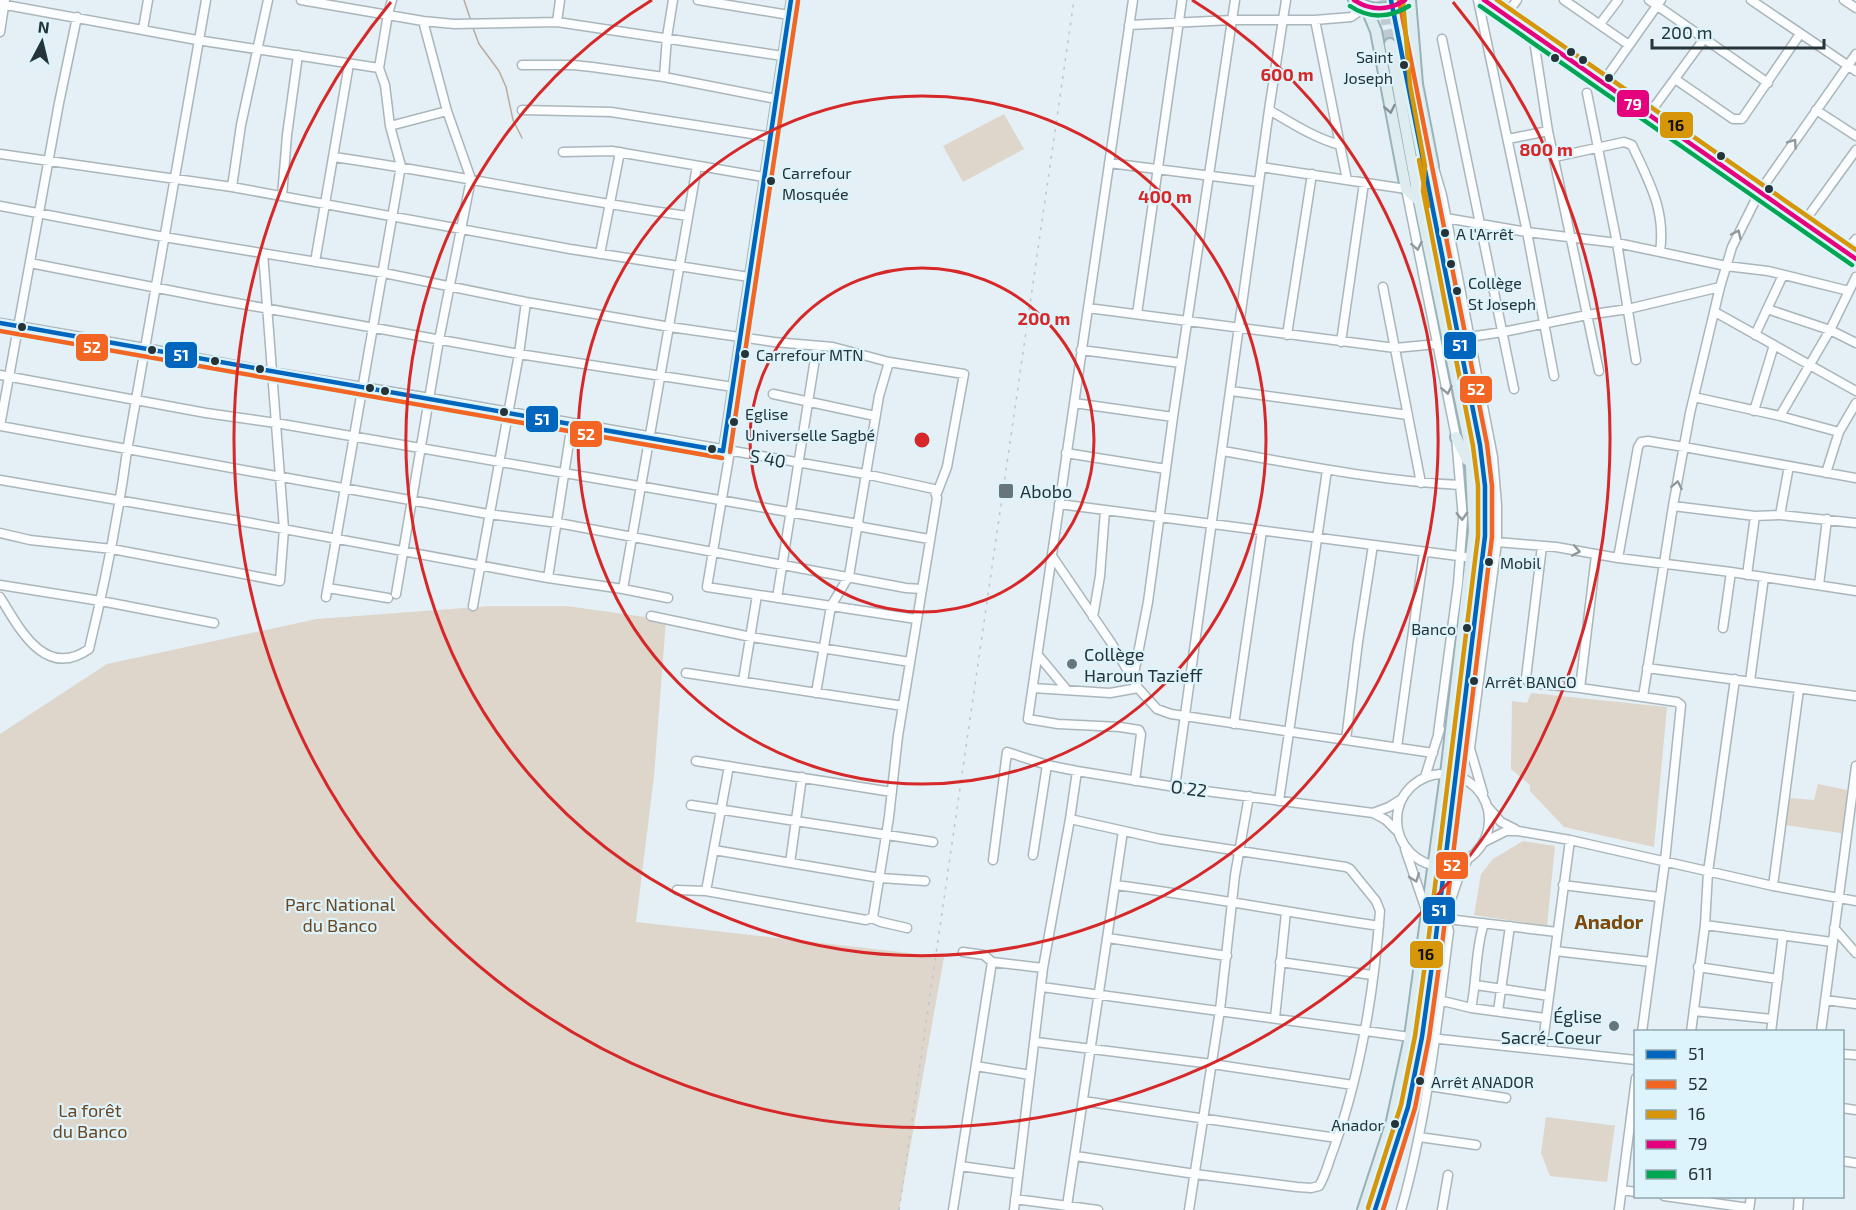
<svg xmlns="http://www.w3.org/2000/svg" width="1856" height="1210" font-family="'Exo 2',sans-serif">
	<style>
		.green { fill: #ded5cb }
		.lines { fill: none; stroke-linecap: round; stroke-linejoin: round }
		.stream { stroke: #baab9e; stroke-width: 1.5 }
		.major-tunnel { stroke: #becacf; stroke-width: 10; stroke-dasharray: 10 5; stroke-linecap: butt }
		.minor-casing { stroke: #aab6bb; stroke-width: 11 }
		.major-casing { stroke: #98b2b9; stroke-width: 14 }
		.minor { stroke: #fbfdfe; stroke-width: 8 }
		.major { stroke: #deecef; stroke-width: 10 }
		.rail { stroke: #c2c6c7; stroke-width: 1.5; stroke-dasharray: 3 6; stroke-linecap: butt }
		.bus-1-casing { stroke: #ddf4fc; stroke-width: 9 }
		.bus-2-casing { stroke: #ddf4fc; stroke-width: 9 }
		.bus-3-casing { stroke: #ddf4fc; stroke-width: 9 }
		.bus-4-casing { stroke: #ddf4fc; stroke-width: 9 }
		.bus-5-casing { stroke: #ddf4fc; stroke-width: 9 }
		.bus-1 { stroke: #0065bd; stroke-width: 4.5 }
		.bus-2 { stroke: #f26522; stroke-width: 4.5 }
		.bus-3 { stroke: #d79508; stroke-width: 4.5 }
		.bus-4 { stroke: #e5007d; stroke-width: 4.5 }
		.bus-5 { stroke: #00a651; stroke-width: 4.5 }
		.oneway { stroke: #819094 }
		.oneway2 { stroke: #90989b }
		.ring { fill: none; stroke: #d62828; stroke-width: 3 }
		.bus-dot { fill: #243438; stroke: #ddf4fc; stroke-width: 2 }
		.poi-dot { fill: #67767a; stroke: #ddf4fc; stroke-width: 2 }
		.labels { text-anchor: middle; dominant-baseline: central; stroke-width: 4.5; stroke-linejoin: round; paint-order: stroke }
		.bus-label { font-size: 16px; fill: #243438; stroke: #ddf4fc; text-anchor: start }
		.street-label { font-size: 18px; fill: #243438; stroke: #ddf4fc }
		.poi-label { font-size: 18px; fill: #243438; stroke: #ddf4fc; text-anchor: start }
		.park-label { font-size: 18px; fill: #6c4620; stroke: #ddf4fc }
		.neighbourhood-label { font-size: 20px; font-weight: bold; fill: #7e490a; stroke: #ddf4fc }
		.centre { fill: #d62828; stroke: #ddf4fc; stroke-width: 3 }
		.ring-label { font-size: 18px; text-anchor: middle; font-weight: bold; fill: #d62828; stroke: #ddf4fc; stroke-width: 4.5; stroke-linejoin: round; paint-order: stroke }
		.line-badge { stroke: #ddf4fc; stroke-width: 2 }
		.badge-label { font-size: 16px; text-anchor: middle; font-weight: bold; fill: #fff }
		.pale-badge-label { font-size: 16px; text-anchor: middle; font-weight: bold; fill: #111 }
	</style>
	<rect width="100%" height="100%" fill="#e4f0f5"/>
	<!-- green -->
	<path class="green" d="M1004 114 1024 149 963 182 943 146Z
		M491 606H567L666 620 654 776 636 922 944 957 899 1210H0V734L107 664 317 619Z
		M1531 693 1667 707 1654 847 1564 827 1530 791V785L1511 769 1512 701 1527 703Z
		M1818 784 1852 791 1847 834 1785 825 1789 798 1814 800Z
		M1523 841 1555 846 1547 926 1474 915 1481 874 1493 859Z
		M1546 1117 1609 1125H1615L1607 1182 1550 1176 1541 1153Z"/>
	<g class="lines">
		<!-- stream -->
		<path class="stream" d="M464 0 471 21
			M473 28 479 44 499 71 506 87 513 120 522 138"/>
		<!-- major-tunnel -->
		<path class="major-tunnel" d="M1382 0 1390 44
			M1391 0 1399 43"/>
		<defs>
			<path id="minor" d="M301 0 423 21 454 24 557 22 783 56
				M698 0 789 15
				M1133 0 1028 719 1058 724 1120 727 1139 730 1141 734 1135 781
				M1478 0 1527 232 1554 376
				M1564 0 1629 45
				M1649 0 1768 83
				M1751 0 1856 71
				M1844 0 1856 8
				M0 4 197 40 379 68
				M1506 15 1517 0
				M1315 20 1347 180
				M557 22 560 0
				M1600 24 1618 0
				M1129 25 1232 20H1315L1351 17 1366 7
				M143 29 148 0
				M0 32 5 0
				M1533 34 1548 131 1599 371
				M1442 39 1514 389
				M522 65H573L592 67 664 77 776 99
				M664 77 667 37 673 0
				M1675 79 1733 119H1742L1800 34
				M1603 82 1661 0
				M1587 93 1617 243 1636 360
				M522 110 611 112 771 137
				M1269 110C1292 123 1314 138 1340 145
				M1816 110 1856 136
				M1649 114 1704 39
				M390 126 447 111
				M1508 139 1548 131
				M563 152 612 151 764 177
				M0 154 232 187 570 249 749 277
				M334 157C453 174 570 200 688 216
				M1555 157 1624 142 1632 145C1649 182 1666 210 1660 252
				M1109 163 1259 182
				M1261 167 1406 189 1456 437 1463 519 1458 584 1438 734
				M1434 168 1442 195 1493 457 1497 505V542L1470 748
				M232 187 241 125 268 0
				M282 196 287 135 298 55
				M0 206 164 237 384 273 526 302 670 327 774 342 833 347 889 362 964 374 947 467 937 493
				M1446 218 1527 232 1617 243 1726 266 1768 271 1849 291
				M1804 222 1856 150
				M1844 253 1856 239
				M600 254 620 152
				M315 262 349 64
				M30 263 214 299 519 354 733 387
				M1383 287 1421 483
				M1088 308 1395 348 1437 344
				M1767 309 1830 330 1856 343
				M1715 312 1856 391
				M1137 314 1182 0
				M0 323 145 348 271 372 430 398 865 474 934 489 937 498 898 736 889 817 873 917 866 920 706 891 677 890
				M1287 335 1312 174
				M1755 335 1783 275
				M1469 337 1503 332 1587 315 1628 309 1720 287
				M1341 342 1364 183
				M1081 350 1181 363
				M0 375 206 413 276 423 858 524 862 527 929 539
				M1231 391 1408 415
				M773 394 875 416
				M1694 397 1780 416 1839 432
				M1074 403 1173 417
				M1754 411 1774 345
				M1780 416 1830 330 1856 277
				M0 426 315 483 488 514 558 523 906 588 921 589
				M0 426 59 103 77 17
				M723 451 791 0
				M730 451 707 587 916 619
				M1223 451C1301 465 1380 481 1460 485
				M1066 453 1166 469
				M1826 473 1839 432 1856 403
				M0 480 246 522 548 578 623 589 668 598
				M1059 504 1466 557
				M1673 506 1755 516 1780 515 1856 523
				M1780 515 1789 466
				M0 533 30 540 112 549 280 581 284 529 263 253
				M1542 546 1526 678 1529 683 1580 688 1596 555
				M1052 556 1112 644 1138 688 1157 709 1171 714 1433 753
				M1484 558 1488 549 1497 542 1556 547 1618 558 1731 572 1856 591
				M1618 558 1638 447 1641 442 1648 441 1684 447 1856 478
				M1747 575 1755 516
				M548 578 572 423
				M0 585 101 601 214 623
				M1819 585 1827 519
				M328 588 388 598
				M623 589 697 166
				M396 594 439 340 471 179 447 111 423 21
				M0 597C19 628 45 680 89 649 105 583 118 518 127 451L206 0
				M326 597 401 166 390 126 385 85 379 68 388 14 392 0
				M777 598 817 346
				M473 606 519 354 526 302
				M651 616 751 637 910 662
				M1093 617 1100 576 1105 510
				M1723 628 1731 572
				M1038 655 1067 690
				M1647 668 1856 696
				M686 673 903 706
				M1133 679 1148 602 1173 417 1235 0
				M743 681 757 595
				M1750 681 1764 577
				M1033 688 1110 693 1138 688
				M1580 688 1677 702 1681 705 1665 861 1642 1032
				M816 693 831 606 849 576 879 396 889 362
				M1643 697 1673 506 1690 413 1720 287 1732 247 1760 191 1856 54
				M1234 724 1262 531
				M1346 740 1358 642 1373 545
				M1469 745 1483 793
				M1397 747 1424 552
				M696 761 892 792
				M1397 820a46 46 0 1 1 92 0a46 46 0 1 1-92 0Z
				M1425 777 1440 729
				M1175 787 1269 110 1286 0
				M1279 801 1327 470
				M691 805 933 842
				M1488 807 1501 822 1515 829
				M1373 813 1386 820 1397 831
				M1070 819 1160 839 1346 867 1350 869 1376 901 1380 911C1374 991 1361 1072 1334 1148 1329 1160 1326 1175 1319 1186L1311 1188 1297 1187 1195 1174 1076 1156
				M1484 842 1506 831H1518L1570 840 1773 886 1856 901
				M1405 849 1426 910
				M714 850 880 878 925 881
				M1033 855 1047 765
				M993 860 1007 752 1047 765 1077 771 1175 787 1373 813 1389 807 1402 799
				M790 863 802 777
				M1115 885 1123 831
				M1563 885 1659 897
				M1773 886 1799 689
				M706 891 729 766
				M871 918 881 922 907 928
				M1447 919 1557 932
				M1705 925 1832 942
				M1834 928 1856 953
				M1108 938 1227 956
				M1555 951 1651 962
				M963 952 984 955 992 962 1043 968
				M1280 962 1372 975
				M1698 967 1778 979
				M1476 985 1549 996
				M1042 987 1410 1037
				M1427 997 1471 1008 1545 1018
				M1825 1000 1856 1004
				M1471 1008C1477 981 1475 950 1484 923
				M1498 1011 1510 926
				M1694 1011 1772 1019
				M1275 1018 1286 912
				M1691 1032 1705 925 1708 872 1735 679
				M1771 1032 1783 935
				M1821 1032 1856 766
				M1430 1038 1636 1060
				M1036 1042 1212 1064 1353 1085
				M1542 1049 1570 840
				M1842 1054 1856 1055
				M976 1066 1030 1075
				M1429 1086 1506 1098
				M1083 1101 1337 1138
				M1842 1108 1856 1110
				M1419 1137 1476 1145
				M1842 1161 1856 1163
				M960 1166 1018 1174
				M1622 1190 1636 1192
				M1664 1196 1749 1208
				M1015 1199 1098 1210
				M1067 1206 1115 885C1204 896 1291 913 1379 926
				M953 1210 992 962
				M1014 1210 1043 968 1070 819 1077 771
				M1189 1210 1220 1010 1235 875 1249 796
				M1401 1210C1427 1119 1437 1025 1449 931L1445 917 1459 876 1467 861
				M1442 1210 1448 1175
				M1619 1210 1636 1078
				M1749 1210 1751 1196
				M1798 1210 1799 1196"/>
			<path id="major" d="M1354 0C1369 12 1390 11 1405 0
				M1410 0 1417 84 1433 166 1431 183
				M1484 0 1856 259
				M1366 7 1376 31 1406 189 1419 201
				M1456 437 1467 460
				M1363 1210 1392 1121 1410 1037 1446 774 1474 531 1470 447 1419 201 1390 44
				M1375 1210 1389 1170 1408 1107 1422 1037 1435 944 1457 776 1485 536V486L1480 445 1399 43"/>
		</defs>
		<!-- minor casing -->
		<use href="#minor" class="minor-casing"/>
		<!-- major casing -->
		<use href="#major" class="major-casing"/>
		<!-- minor -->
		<use href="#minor" class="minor"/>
		<!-- major -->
		<use href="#major" class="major"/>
		<!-- rail -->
		<path class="rail" d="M899 1210 1074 0"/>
		<defs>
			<path id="bus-1" d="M0 323 723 451
				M723 451 791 0
				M1375 1210 1408 1107 1422 1037 1435 944 1485 536V486L1480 445 1391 0"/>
			<path id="bus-2" d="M0 331 722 458
				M730 452 798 1
				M1383 1210 1415 1108 1429 1038 1442 945 1492 537V486L1487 444 1399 0"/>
			<path id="bus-3" d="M1497 0 1856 250
				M1419 160 1428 206
				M1368 1208 1401 1105 1415 1036 1428 943 1478 536V486L1473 446 1423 191 1425 166 1410 85 1403 1"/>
			<path id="bus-4" d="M1354 0C1371 11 1388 11 1405 0
				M1484 0 1856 259"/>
			<path id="bus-5" d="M1350 6C1369 19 1390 18 1409 6
				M1480 6 1852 265"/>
		</defs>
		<!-- bus-1 casing -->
		<use href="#bus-1" class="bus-1-casing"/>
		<!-- bus-2 casing -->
		<use href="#bus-2" class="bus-2-casing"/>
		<!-- bus-3 casing -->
		<use href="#bus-3" class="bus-3-casing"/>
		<!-- bus-4 casing -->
		<use href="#bus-4" class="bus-4-casing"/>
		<!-- bus-5 casing -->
		<use href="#bus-5" class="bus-5-casing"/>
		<!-- bus-1 -->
		<use href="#bus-1" class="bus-1"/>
		<!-- bus-2 -->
		<use href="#bus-2" class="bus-2"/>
		<!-- bus-3 -->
		<use href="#bus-3" class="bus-3"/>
		<!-- bus-4 -->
		<use href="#bus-4" class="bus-4"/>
		<!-- bus-5 -->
		<use href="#bus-5" class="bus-5"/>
	</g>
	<!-- one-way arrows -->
	<defs><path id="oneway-chevron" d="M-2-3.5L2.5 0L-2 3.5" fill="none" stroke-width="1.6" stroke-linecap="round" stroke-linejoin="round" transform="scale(1.5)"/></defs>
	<use class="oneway" href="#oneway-chevron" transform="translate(1390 109) rotate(79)"/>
	<g class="oneway2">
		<use href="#oneway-chevron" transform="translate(1793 143) rotate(-55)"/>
		<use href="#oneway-chevron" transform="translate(1737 234) rotate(-65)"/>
		<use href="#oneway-chevron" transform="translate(1417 246) rotate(79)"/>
		<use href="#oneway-chevron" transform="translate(1447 390) rotate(78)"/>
		<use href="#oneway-chevron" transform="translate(1677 485) rotate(-79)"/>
		<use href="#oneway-chevron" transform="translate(1462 516) rotate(88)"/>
		<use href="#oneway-chevron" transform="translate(1576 551) rotate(10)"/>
		<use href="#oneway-chevron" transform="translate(1415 878) rotate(69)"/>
	</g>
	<!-- distance rings -->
	<g class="ring">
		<circle cx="922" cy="440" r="172"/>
		<circle cx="922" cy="440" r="344"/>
		<path d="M1192 0A516 516 0 1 1 652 0"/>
		<path d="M1453 2A688 688 0 1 1 391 2"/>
	</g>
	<!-- markers -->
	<g class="bus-dot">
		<circle cx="1571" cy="52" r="5"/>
		<circle cx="1555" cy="58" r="5"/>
		<circle cx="1583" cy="60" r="5"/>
		<circle cx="1404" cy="65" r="5"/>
		<circle cx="1609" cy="78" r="5"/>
		<circle cx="1721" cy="156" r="5"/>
		<circle cx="771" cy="181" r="5"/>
		<circle cx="1769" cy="189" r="5"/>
		<circle cx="1445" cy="233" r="5"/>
		<circle cx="1451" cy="264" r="5"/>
		<circle cx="1457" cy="291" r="5"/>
		<circle cx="22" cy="327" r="5"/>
		<circle cx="152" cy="350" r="5"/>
		<circle cx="745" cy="354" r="5"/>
		<circle cx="215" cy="361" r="5"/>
		<circle cx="260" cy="369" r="5"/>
		<circle cx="370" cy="388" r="5"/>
		<circle cx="385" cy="391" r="5"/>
		<circle cx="504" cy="412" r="5"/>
		<circle cx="734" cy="422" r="5"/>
		<circle cx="712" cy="449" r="5"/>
		<circle cx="1489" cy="562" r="5"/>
		<circle cx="1467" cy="628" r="5"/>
		<circle cx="1474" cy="681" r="5"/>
		<circle cx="1420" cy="1081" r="5"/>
		<circle cx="1395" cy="1124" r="5"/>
	</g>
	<g class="poi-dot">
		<rect x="998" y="483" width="16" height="16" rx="3"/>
		<circle cx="1072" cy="664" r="6"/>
		<circle cx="1614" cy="1026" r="6"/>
	</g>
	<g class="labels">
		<!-- bus labels -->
		<g class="bus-label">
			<text x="1393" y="56" text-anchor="end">Saint<tspan x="1393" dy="21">Joseph</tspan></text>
			<text x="782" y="172">Carrefour<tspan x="782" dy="21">Mosquée</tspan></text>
			<text x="1456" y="233">A l'Arrêt</text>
			<text x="1468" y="282">Collège<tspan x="1468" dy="21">St Joseph</tspan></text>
			<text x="756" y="354">Carrefour MTN</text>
			<text x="745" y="413">Eglise<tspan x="745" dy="21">Universelle Sagbé</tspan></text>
			<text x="1500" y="562">Mobil</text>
			<text x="1456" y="628" text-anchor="end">Banco</text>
			<text x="1485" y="681">Arrêt BANCO</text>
			<text x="1431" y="1081">Arrêt ANADOR</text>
			<text x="1384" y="1124" text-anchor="end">Anador</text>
		</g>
		<!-- street labels -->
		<g class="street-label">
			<text transform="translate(768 458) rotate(10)">S 40</text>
			<text transform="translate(1189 788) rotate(8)">O 22</text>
		</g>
		<!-- poi labels -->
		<g class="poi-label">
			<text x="1020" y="491">Abobo</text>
			<text x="1084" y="654">Collège<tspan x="1084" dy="21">Haroun Tazieff</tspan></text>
			<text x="1602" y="1016" text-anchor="end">Église<tspan x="1602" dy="21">Sacré-Coeur</tspan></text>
		</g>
		<!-- park labels -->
		<g class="park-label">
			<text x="340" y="904">Parc National<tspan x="340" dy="21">du Banco</tspan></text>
			<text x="90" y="1110">La forêt<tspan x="90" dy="21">du Banco</tspan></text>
		</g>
		<!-- neighbourhood labels -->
		<g class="neighbourhood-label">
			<text x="1609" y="921">Anador</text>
		</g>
	</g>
	<circle cx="922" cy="440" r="9" class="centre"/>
	<g class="ring-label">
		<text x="1287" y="81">600 m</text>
		<text x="1546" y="156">800 m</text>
		<text x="1165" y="203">400 m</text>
		<text x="1044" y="325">200 m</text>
	</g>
	<g class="line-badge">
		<rect x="1616" y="89" width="34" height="29" rx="6" fill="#e5007d"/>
		<rect x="1659" y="111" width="35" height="28" rx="6" fill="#d79508"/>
		<rect x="1443" y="331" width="34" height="29" rx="6" fill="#0065bd"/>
		<rect x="75" y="333" width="34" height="29" rx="6" fill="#f26522"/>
		<rect x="164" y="341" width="34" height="28" rx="6" fill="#0065bd"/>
		<rect x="1459" y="375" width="34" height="29" rx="6" fill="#f26522"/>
		<rect x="525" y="405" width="34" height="28" rx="6" fill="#0065bd"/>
		<rect x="569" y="420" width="34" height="28" rx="6" fill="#f26522"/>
		<rect x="1435" y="851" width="34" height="29" rx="6" fill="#f26522"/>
		<rect x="1422" y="896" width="34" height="29" rx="6" fill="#0065bd"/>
		<rect x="1409" y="940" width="35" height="29" rx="6" fill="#d79508"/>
	</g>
	<g class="badge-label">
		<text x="1633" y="110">79</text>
		<text x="1460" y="351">51</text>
		<text x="92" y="353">52</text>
		<text x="181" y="361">51</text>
		<text x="1476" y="395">52</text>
		<text x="542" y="425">51</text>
		<text x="586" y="440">52</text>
		<text x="1452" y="871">52</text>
		<text x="1439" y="916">51</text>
	</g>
	<g class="pale-badge-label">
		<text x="1676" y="131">16</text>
		<text x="1426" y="960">16</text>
	</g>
	<!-- legend -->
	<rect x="1634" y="1030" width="210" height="168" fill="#ddf4fc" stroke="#93a7ae" stroke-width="1.5"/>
	<rect x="1646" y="1050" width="30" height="9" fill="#0065bd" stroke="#93a7ae" stroke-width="1.5"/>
	<text x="1688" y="1060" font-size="18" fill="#243438">51</text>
	<rect x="1646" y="1080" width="30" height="9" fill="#f26522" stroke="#93a7ae" stroke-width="1.5"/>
	<text x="1688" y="1090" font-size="18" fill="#243438">52</text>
	<rect x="1646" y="1110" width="30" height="9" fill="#d79508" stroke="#93a7ae" stroke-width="1.5"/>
	<text x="1688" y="1120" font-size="18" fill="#243438">16</text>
	<rect x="1646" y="1140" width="30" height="9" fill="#e5007d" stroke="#93a7ae" stroke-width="1.5"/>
	<text x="1688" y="1150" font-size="18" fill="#243438">79</text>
	<rect x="1646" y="1170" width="30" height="9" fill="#00a651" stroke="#93a7ae" stroke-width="1.5"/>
	<text x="1688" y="1180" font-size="18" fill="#243438">611</text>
	<!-- north arrow -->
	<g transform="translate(42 42) rotate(7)" stroke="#ddf4fc" stroke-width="4.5" paint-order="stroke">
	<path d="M0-4.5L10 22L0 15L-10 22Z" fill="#243438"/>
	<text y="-9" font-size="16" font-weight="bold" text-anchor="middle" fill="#243438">N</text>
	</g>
	<!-- scale -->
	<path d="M1652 39v9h172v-9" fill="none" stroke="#243438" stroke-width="3"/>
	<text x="1661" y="39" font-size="18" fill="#243438" stroke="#ddf4fc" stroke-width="4.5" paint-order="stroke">200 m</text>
</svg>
